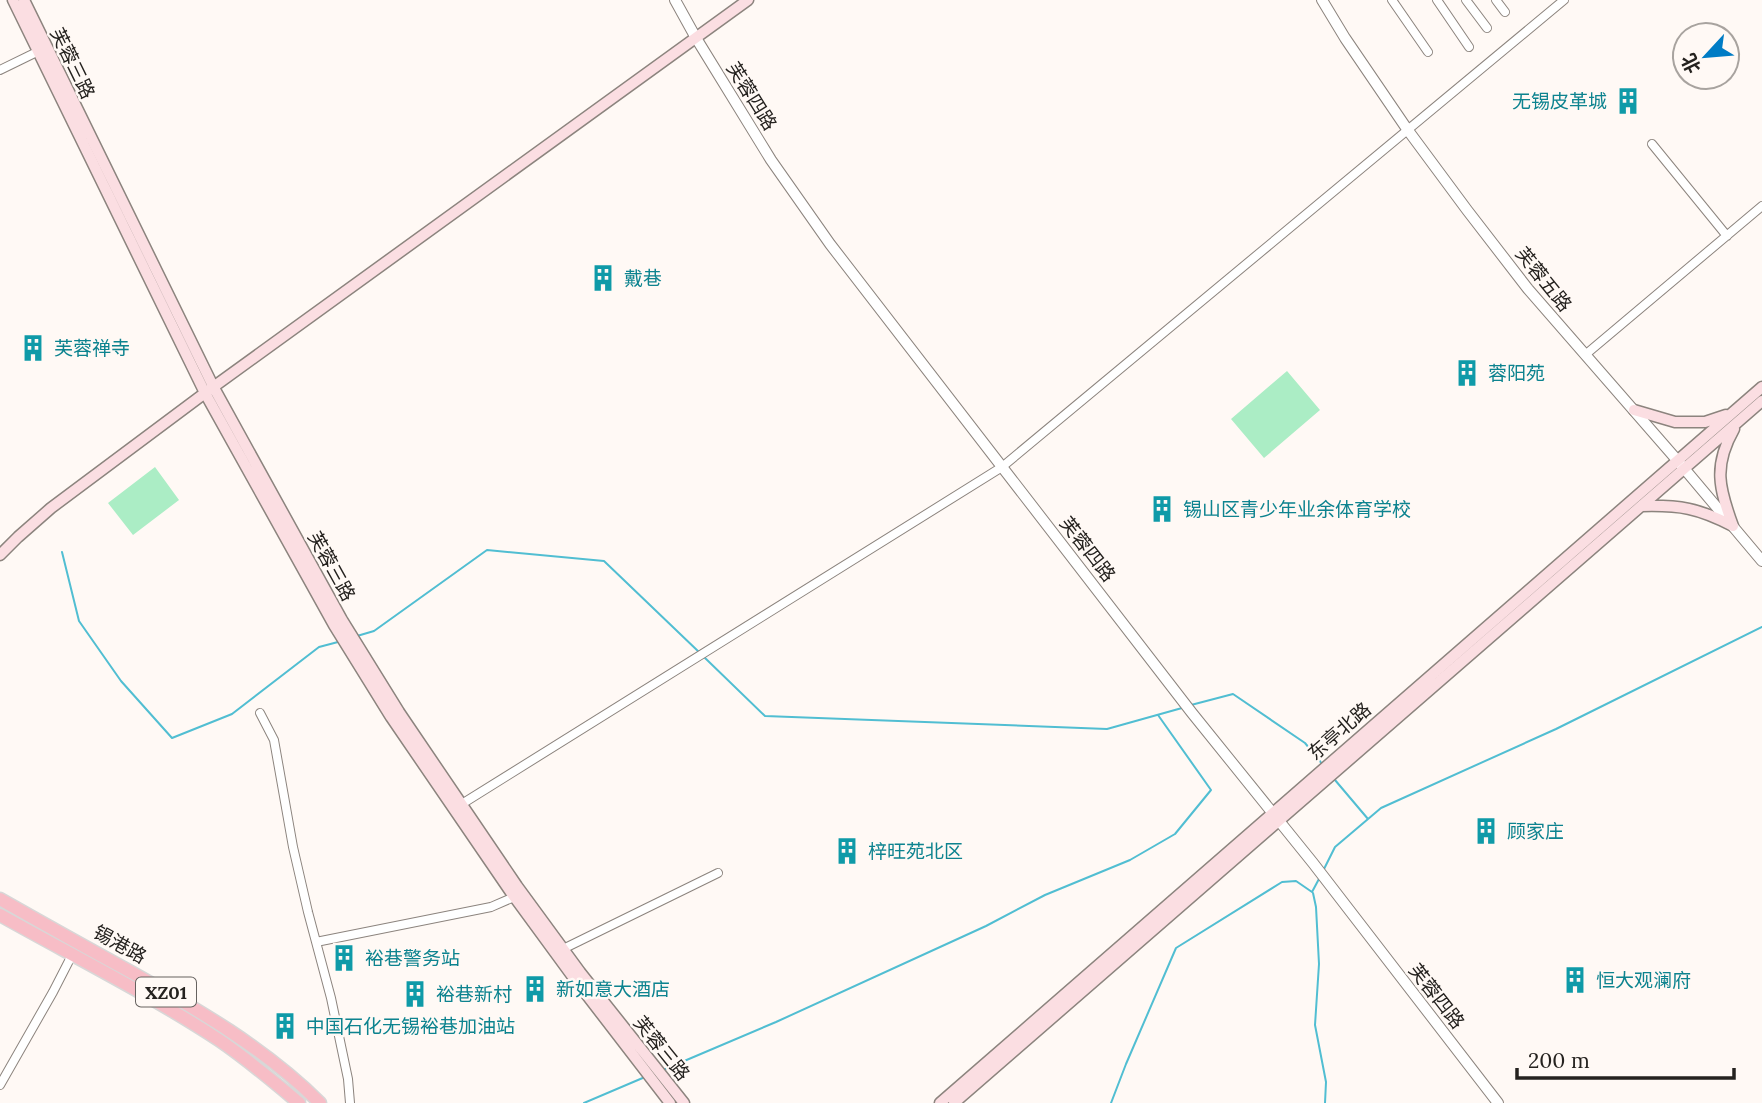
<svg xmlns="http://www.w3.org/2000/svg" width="1762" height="1103" font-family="Lora,'Noto Sans SC',serif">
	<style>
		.green { fill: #abedc5 }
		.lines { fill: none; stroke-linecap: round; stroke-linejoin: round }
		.stream { stroke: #51bed2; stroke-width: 2 }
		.minor-casing { stroke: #8c847e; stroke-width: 10 }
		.tertiary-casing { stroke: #8c847e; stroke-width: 12 }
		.secondary-casing { stroke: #8c847e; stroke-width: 13 }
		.primary-casing { stroke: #d8d7d7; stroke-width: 15 }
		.minor { stroke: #fff; stroke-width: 8 }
		.tertiary { stroke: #fff; stroke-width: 10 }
		.secondary { stroke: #fbdee2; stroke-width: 10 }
		.primary { stroke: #f7bdc6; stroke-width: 12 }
		.labels { text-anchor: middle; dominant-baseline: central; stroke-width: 5; stroke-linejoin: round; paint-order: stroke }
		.shield { fill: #fff9f5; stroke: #66625f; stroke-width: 2 }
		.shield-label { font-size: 18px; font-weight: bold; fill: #25221f }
		.street-label { font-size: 19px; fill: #25221f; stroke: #fff9f5 }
		.culture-label { font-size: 19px; fill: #0d838f; stroke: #fff9f5; text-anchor: start }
	</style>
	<rect width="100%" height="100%" fill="#fff9f5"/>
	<!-- green -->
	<path class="green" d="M1287 371 1320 410 1264 458 1231 419Z
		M155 467 179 500 133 535 108 503Z"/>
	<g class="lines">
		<!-- stream -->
		<path class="stream" d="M62 552 79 621 121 681 172 738 232 714 319 647 338 642
			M357 636 374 631 487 550 604 561 700 653
			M704 657 765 716 1107 729 1182 708
			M1191 705 1233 694 1305 743 1323 765
			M1335 780 1368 819
			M1324 869 1335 847 1381 808 1556 729 1762 627
			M1313 893 1316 907 1319 964 1315 1025 1326 1082 1325 1103
			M663 1070 776 1022 986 926 1045 895 1130 860 1175 834 1211 790 1158 715
			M584 1103 645 1077
			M1111 1103 1126 1064 1176 948 1282 882 1296 881 1312 892 1320 877"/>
		<defs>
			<path id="minor" d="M1392 0 1428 52
				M1437 0 1469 47
				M1466 0 1487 28
				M1496 0 1505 12
				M0 70 43 49
				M1652 144 1727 236
				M1585 355 1762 206
				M260 713 274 740 293 847 308 912 331 998 348 1079 350 1103
				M457 807 1002 467 1564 0
				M316 942 491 907 514 897
				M563 949 718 873
				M0 1085 53 992 72 955"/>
			<path id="tertiary" d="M675 0 696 38 771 160 830 244 1192 713 1313 863 1498 1103
				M1322 0 1345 38 1407 129 1467 210 1528 289 1677 460 1762 561"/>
			<path id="secondary" d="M13 0 205 393 334 625 391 717 510 891 573 977 670 1103
				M24 0 214 388 342 620 399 712 517 886 580 972 684 1103
				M1634 410 1675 422H1705L1726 415
				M1642 506C1680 505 1698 508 1733 526
				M1733 526C1719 488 1713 466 1734 429
				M0 555 18 537 51 508 205 393 748 0
				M940 1103 1762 387
				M954 1103 1762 401"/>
			<path id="primary" d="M0 899C44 924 87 948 131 972 197 1009 266 1049 320 1103
				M0 915C73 956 149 994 219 1040 247 1059 273 1081 299 1103"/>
		</defs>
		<!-- minor casing -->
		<use href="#minor" class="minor-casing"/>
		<!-- tertiary casing -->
		<use href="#tertiary" class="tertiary-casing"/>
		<!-- secondary casing -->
		<use href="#secondary" class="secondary-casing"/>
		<!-- primary casing -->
		<use href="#primary" class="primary-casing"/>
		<!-- minor -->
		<use href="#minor" class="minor"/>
		<!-- tertiary -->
		<use href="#tertiary" class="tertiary"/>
		<!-- secondary -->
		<use href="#secondary" class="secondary"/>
		<!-- primary -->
		<use href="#primary" class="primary"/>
	</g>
	<!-- icons -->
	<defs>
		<symbol id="building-bare" viewBox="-9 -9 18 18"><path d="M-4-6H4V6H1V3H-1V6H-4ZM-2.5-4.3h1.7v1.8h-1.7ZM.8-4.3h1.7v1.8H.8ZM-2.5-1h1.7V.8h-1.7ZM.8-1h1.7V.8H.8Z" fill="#0f9aa8" stroke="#fff9f5" stroke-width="2.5" paint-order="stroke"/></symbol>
	</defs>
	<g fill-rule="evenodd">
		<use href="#building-bare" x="1609" y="82" width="38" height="38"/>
		<use href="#building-bare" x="584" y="259" width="38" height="38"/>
		<use href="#building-bare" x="14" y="329" width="38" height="38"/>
		<use href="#building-bare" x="1448" y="354" width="38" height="38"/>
		<use href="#building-bare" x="1143" y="490" width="38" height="38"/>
		<use href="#building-bare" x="1467" y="812" width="38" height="38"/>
		<use href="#building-bare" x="828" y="832" width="38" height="38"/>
		<use href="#building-bare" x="325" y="939" width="38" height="38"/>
		<use href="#building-bare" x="1556" y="961" width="38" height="38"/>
		<use href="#building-bare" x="516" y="970" width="38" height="38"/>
		<use href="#building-bare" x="396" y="975" width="38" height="38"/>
		<use href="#building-bare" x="266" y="1007" width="38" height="38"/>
	</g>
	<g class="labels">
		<!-- shield labels -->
		<rect class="shield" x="136" y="977.5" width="60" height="29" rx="5"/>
		<g class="shield-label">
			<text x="166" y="992">XZ01</text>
		</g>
		<!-- street labels -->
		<g class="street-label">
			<text transform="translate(73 63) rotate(64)">芙蓉三路</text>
			<text transform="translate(752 96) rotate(58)">芙蓉四路</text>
			<text transform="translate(1544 279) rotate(51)">芙蓉五路</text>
			<text transform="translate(1088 549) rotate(52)">芙蓉四路</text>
			<text transform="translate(332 566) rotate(61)">芙蓉三路</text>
			<text transform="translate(1339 731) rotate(-41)">东亭北路</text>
			<text transform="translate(120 944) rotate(29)">锡港路</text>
			<text transform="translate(1437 996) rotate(52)">芙蓉四路</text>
			<text transform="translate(662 1048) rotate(51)">芙蓉三路</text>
		</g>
		<!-- culture labels -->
		<g class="culture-label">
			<text x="1607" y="101" text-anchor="end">无锡皮革城</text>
			<text x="624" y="278">戴巷</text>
			<text x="54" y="348">芙蓉禅寺</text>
			<text x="1488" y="373">蓉阳苑</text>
			<text x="1183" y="509">锡山区青少年业余体育学校</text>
			<text x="1507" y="831">顾家庄</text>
			<text x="868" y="851">梓旺苑北区</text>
			<text x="365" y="958">裕巷警务站</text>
			<text x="1596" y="980">恒大观澜府</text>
			<text x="556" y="989">新如意大酒店</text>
			<text x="436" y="994">裕巷新村</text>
			<text x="306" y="1026">中国石化无锡裕巷加油站</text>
		</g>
	</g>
	<!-- north arrow -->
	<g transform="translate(1706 56) rotate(244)"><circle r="33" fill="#fff9f5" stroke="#a8a39f" stroke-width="2"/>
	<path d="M0-5L12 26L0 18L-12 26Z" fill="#007cc5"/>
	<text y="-10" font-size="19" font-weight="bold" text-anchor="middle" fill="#25221f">北</text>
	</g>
	<!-- scale -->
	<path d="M1517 1068v10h217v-10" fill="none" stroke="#25221f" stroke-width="3.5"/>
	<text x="1528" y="1068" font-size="21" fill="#25221f" stroke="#fff9f5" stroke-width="5" paint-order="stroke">200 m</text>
</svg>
